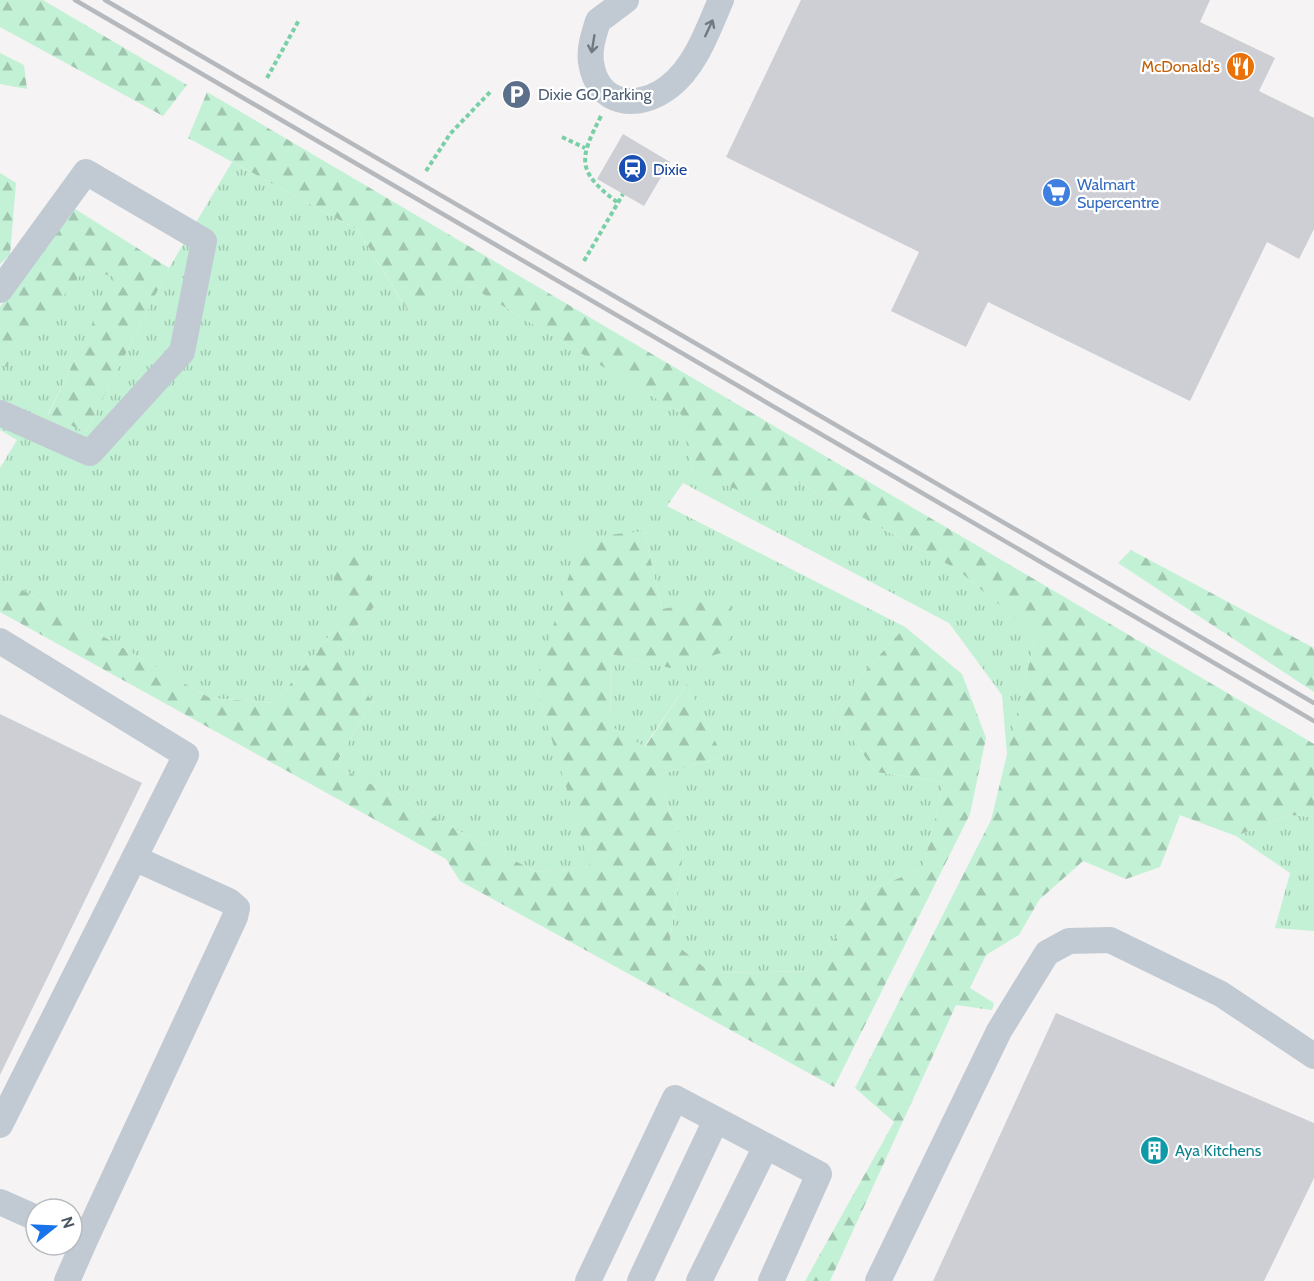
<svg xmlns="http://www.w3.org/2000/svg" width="1314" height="1281" font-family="Cabin,sans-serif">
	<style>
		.grass { fill: url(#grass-tufts) }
		.forest { fill: url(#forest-firs) }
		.building { fill: #cdcfd5 }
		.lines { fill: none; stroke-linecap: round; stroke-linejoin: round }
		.path { stroke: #7ad0a6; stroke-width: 4; stroke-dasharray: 4.5 3; stroke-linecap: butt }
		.minor { stroke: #c1cad2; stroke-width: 26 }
		.rail { stroke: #b5b8bd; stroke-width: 4.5 }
		.oneway { stroke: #6e7983 }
		.labels { text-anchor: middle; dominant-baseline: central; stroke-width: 4.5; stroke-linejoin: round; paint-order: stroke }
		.food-label { font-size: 16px; fill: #c56008; stroke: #fff; text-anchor: end }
		.service-label { font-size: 16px; fill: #4e5e75; stroke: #fff; text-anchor: start }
		.transit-label { font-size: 16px; fill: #164399; stroke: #fff; text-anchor: start }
		.shop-label { font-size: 16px; fill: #366cbe; stroke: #fff; text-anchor: start }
		.culture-label { font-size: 16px; fill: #0d838f; stroke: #fff; text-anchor: start }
	</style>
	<defs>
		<pattern id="grass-tufts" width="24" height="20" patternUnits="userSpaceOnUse" patternTransform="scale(1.5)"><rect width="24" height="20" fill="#c3f1d5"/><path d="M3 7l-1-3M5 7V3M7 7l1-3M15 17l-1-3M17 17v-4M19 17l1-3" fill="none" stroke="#a0c6b0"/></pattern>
		<pattern id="forest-firs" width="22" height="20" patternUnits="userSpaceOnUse" patternTransform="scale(1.5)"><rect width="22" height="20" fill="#c3f1d5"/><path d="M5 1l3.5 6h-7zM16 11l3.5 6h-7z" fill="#a0c6b0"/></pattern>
	</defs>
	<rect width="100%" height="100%" fill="#f5f3f3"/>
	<!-- grass -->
	<path class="grass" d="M232 162 358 230 409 313 460 280 682 414 692 471 796 481 958 570 1036 636 1007 755 1002 695 949 623 683 483 667 506 905 627 831 709 876 772 944 782 923 868 873 889 810 971 711 973 670 941 684 848 657 775 723 757 687 684 644 747 611 726 610 654 670 668 730 598 662 609 644 531 535 683 591 867 536 872 335 765 372 702 338 648 379 601 350 610 275 703 210 698 0 577V468L17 440 0 430V364L6 366 85 269 116 277 48 414 86 432 169 268Z
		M1290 815 1314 817V931L1275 928 1290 873 1236 836Z"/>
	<!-- forest -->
	<path class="forest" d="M0 0H43L187 85 163 116 0 27Z
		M0 53 24 65 27 89 0 84Z
		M207 92 1314 744V817L1290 815 1236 836 1180 815 1160 867 1126 879 1083 861 1039 900 1019 935 986 955 970 988 994 1003 992 1010 956 1005 830 1281H805L894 1122 855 1088 991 820 1036 636 958 570 796 481 767 502 692 471 681 414 460 280 410 314 358 230 188 138Z
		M0 173 16 183 10 255 0 264Z
		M72 207 169 268 86 432 48 415 115 277 85 269 6 367 0 364V307Z
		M644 531 662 609 731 597 728 651 670 668 610 654 611 726 645 747 687 684 723 757 657 775 684 848 670 940 711 973 810 971 873 889 923 868 944 782 876 772 831 709 905 627 962 674 986 738 970 814 834 1087 460 881 446 859 0 612V577L210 698 275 703 350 610 321 553 362 554 379 601 338 648 372 702 335 765 536 872 590 867 535 683 581 538Z
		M1131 550 1314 648V692L1118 563Z"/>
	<!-- building -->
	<path class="building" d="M801 0H1210L1200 22 1275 58 1259 91 1314 118V229L1299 259 1267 242 1190 401 988 302 966 347 891 311 919 252 726 157Z
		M623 134 670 162 644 206 597 179Z
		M0 714 142 783 0 1075Z
		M1056 1013 1314 1123V1178L1264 1281H933Z"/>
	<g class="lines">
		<!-- path -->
		<path class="path" d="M267 78 299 20
			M601 116C579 159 576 171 617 202
			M562 137 585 148
			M426 171 450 134 491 91
			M584 261 623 194"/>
		<!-- minor -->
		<path class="minor" d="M626 0 598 21C594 34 589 48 591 62 597 106 639 111 670 86 696 66 708 29 721 0
			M0 290 86 172 204 241 182 352 90 453 0 413
			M0 641 186 755 0 1125
			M0 1202 36 1218
			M85 1240 235 917 237 908 229 901 134 858
			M67 1281 85 1240 72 1234
			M588 1281 675 1098 819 1174 771 1281
			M640 1281 716 1120
			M699 1281 766 1146
			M878 1281 999 1031 1047 953 1069 941 1110 940 1221 994 1314 1056"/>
		<!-- rail -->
		<path class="rail" d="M75 0 1314 721
			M105 0 1314 703"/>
	</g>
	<!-- one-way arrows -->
	<defs><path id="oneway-shaft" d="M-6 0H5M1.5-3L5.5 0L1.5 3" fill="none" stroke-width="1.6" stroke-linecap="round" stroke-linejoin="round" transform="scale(1.5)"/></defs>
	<g class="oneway">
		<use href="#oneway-shaft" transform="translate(709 28) rotate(-65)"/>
		<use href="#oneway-shaft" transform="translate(593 44) rotate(99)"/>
	</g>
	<!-- icons -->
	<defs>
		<symbol id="restaurant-disc" viewBox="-11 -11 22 22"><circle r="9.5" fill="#e8710a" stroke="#fff"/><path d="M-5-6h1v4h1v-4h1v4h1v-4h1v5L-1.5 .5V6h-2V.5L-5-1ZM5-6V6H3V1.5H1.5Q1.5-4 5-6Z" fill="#fff"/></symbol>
		<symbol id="parking-disc" viewBox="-11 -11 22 22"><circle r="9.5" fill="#5c6f8a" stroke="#fff"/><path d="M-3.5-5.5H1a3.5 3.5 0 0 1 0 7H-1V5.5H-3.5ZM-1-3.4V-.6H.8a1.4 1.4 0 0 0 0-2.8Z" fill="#fff"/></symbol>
		<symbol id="station-disc" viewBox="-11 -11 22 22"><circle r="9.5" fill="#1a4fb4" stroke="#fff"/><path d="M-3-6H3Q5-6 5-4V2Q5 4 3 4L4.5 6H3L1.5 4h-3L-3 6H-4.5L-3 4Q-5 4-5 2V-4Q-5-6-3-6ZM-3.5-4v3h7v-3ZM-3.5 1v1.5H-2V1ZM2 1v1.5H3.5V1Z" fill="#fff"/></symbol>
		<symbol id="supermarket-disc" viewBox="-11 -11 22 22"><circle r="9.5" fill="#3f7fe0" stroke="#fff"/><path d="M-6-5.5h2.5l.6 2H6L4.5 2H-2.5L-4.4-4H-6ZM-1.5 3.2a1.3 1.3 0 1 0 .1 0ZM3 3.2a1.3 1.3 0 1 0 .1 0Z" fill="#fff"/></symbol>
		<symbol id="building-disc" viewBox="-11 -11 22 22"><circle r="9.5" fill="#0f9aa8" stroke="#fff"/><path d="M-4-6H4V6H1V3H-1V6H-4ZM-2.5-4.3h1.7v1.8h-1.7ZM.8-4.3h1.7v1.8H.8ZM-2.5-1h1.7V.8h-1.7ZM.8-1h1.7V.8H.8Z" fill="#fff"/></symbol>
	</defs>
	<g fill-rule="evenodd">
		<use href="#restaurant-disc" x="1224" y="50" width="33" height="33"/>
		<use href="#parking-disc" x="500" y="78" width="33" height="33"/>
		<use href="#station-disc" x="616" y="152" width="33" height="33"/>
		<use href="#supermarket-disc" x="1040" y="176" width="33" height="33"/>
		<use href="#building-disc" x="1138" y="1134" width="33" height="33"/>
	</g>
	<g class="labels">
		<!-- food labels -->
		<g class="food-label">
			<text x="1220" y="66">McDonald's</text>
		</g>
		<!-- service labels -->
		<g class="service-label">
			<text x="538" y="94">Dixie GO Parking</text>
		</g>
		<!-- transit labels -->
		<g class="transit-label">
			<text x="653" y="169">Dixie</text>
		</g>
		<!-- shop labels -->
		<g class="shop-label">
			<text x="1077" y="184">Walmart<tspan x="1077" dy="18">Supercentre</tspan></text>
		</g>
		<!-- culture labels -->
		<g class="culture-label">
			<text x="1175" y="1150">Aya Kitchens</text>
		</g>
	</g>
	<!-- north arrow -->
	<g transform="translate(54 1227) rotate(72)"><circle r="28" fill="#ffffff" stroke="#b7bbc0" stroke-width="1.5"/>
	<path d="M0-4.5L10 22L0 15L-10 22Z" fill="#1a73e8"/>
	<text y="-9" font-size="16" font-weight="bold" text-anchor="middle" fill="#4a5661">N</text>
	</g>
</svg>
